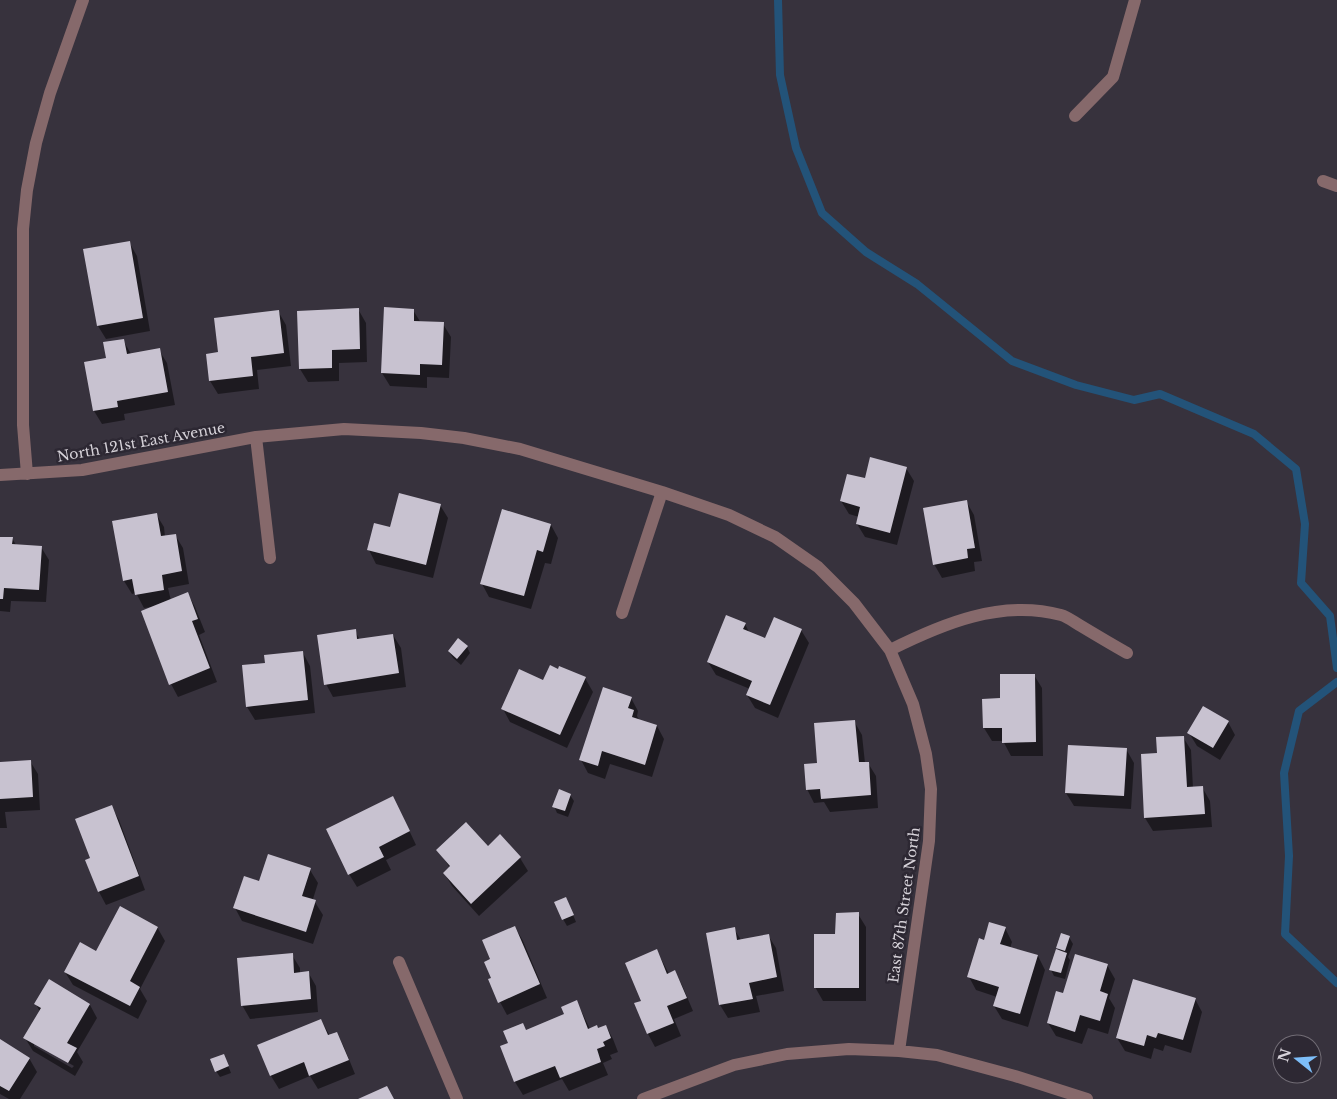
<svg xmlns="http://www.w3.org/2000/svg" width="1337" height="1099" font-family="'Libre Baskerville',serif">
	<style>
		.shadow { fill: #0007; fill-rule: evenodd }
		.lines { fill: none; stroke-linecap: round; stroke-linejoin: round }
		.stream { stroke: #235379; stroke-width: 8 }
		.building { fill: #c8c2d0 }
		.minor { stroke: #86696b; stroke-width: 12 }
		.labels { text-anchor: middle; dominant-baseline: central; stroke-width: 5; stroke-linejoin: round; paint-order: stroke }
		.street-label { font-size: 14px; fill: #d6d2d9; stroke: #2d2833 }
	</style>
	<rect width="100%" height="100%" fill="#37323d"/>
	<!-- shadow -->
	<path class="shadow" d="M129 242 137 256 150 331 106 339 98 326Z
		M358 309 366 323 367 362 339 363V381L308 382 300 369Z
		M413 310 421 323 443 324 451 337 449 378 427 377V388L390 386 382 373Z
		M278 311 286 325 291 366 257 370 259 389 218 394 210 381 207 355 219 354Z
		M123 340 131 354 159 350 167 363 175 405 124 414 125 420 102 424 94 411 107 359Z
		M906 468 914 481 897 545 865 537 857 524 859 517 849 514 841 501 866 480Z
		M966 501 974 515 982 561 974 562 975 571 942 578 934 564Z
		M440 505 448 518 433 578 376 564 369 550Z
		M156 514 164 527 165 537 175 535 183 548 189 584 168 588 171 601 188 594 195 607 205 632 199 635 217 682 178 697 171 684 152 607 144 608 136 593 132 594 124 581 114 522Z
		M551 525 558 538 551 564 545 563 531 609 489 597 482 584Z
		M0 538H12L16 545 41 547 49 560 46 602 11 601 10 612 0 611Z
		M745 624 750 634 766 640 801 630 809 643 778 718 755 708 747 695 750 689 716 675 708 662Z
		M355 631 360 640 393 635 401 648 406 687 333 697 326 684Z
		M467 647 470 653 461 665 453 658 449 652Z
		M303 653 310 666 315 713 255 720 247 707 266 664Z
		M1034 675 1042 688 1043 756H1011L1003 741H992L984 728 1001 699Z
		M585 678 593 692 567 748 510 722 503 709 544 682Z
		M631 698 638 711 637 716 639 720 657 726 664 739 652 777 610 764 605 779 588 773 581 760Z
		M854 721 862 735 865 763H868L876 776 878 808 830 812 824 802 814 803 807 789 818 764Z
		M1228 722 1235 735 1220 760 1197 746 1189 733Z
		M1183 737 1191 750 1193 788 1202 787 1210 801 1212 827 1153 831 1145 818 1158 754Z
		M1126 749 1134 763 1131 809 1074 806 1066 793Z
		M30 761 38 774 40 810 5 812 7 828H0V763Z
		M570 795 574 801 568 817 557 813 554 806Z
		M111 806 119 820 145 890 106 905 99 892Z
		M400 811 416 845 386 860 391 870 357 887 349 874Z
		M500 836 520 858 528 871 479 916 452 886 444 873 450 868 438 850 488 847Z
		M310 870 318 883 313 899 323 915 313 944 242 921 235 908 260 882Z
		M569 905 576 922 567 926 563 919Z
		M858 914 866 927V1001H823L815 987Z
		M157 927 165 941 140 989 147 1001 138 1019 73 985 65 972 97 953Z
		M515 927 523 941 547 998 507 1015 500 1002 493 979 492 960Z
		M1005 928 1012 942 1010 948 1038 956 1045 970 1028 1027 1002 1019 994 1006 997 997 976 990 969 977 984 941Z
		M734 929 741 940 768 935 776 948 784 991 756 996 760 1012 728 1018 720 1005 707 934Z
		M1069 937 1073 944 1068 957 1070 960 1065 979 1054 976 1051 970 1060 952 1058 948Z
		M657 951 669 974 675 972 682 985 693 1011 674 1019 681 1036 655 1047 648 1034 636 1004 642 1001Z
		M292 955 300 968V973L308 972 316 986 318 1012 250 1019 242 1005Z
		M1107 965 1115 979 1109 998 1115 1008 1108 1034 1088 1028 1082 1044 1056 1036 1048 1023 1063 995Z
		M1195 999 1202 1012 1191 1053 1165 1045 1163 1051 1154 1048 1151 1059 1125 1051 1117 1038Z
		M577 1002 590 1029 598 1030 606 1026 613 1039 618 1052 610 1055 612 1059 603 1063 608 1075 569 1091 562 1079 523 1095 515 1082 502 1047 510 1044 526 1031 566 1015Z
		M36 1004 90 1005 97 1018 77 1052 83 1062 75 1076 33 1051 25 1038 40 1012ZM34 1043 74 1066 72 1068 34 1046Z
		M321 1020 330 1036 337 1033 344 1047 355 1074 318 1089 310 1076 279 1089 271 1076 259 1046Z
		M0 1041 29 1058 37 1072 20 1099H9L0 1094Z
		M224 1055 231 1073 220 1077 216 1071Z"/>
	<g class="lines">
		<!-- stream -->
		<path class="stream" d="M778 0 780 75 796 148 822 213 866 252 917 284 1012 361 1076 385 1134 400 1160 394 1254 434 1296 469 1305 524 1301 583 1330 616 1337 668
			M1337 682 1299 711 1284 773 1289 856 1285 934 1337 983"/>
	</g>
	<!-- building -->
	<path class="building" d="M130 241 143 318 97 326 83 249Z
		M384 307 414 309V321L444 322 442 365 420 364V375L381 373Z
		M359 308 360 349 332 350V368L299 369 297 311Z
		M279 310 284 353 251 357 253 376 209 381 206 354 218 352 214 318Z
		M124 339 127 354 160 348 168 392 117 401 118 407 93 411 84 362 106 358 103 342Z
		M870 457 907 467 890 533 856 524 860 507 840 501 847 474 865 478Z
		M399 493 441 504 426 565 367 550 374 523 390 527Z
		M967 500 975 548 967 549 968 558 933 565 923 508Z
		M502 509 551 524 543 552 537 550 524 596 480 584Z
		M157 513 161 536 176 534 182 571 162 575 164 590 135 595 132 579 123 581 112 521Z
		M0 537H13L12 544 42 546 39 590 4 588 3 599H0Z
		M188 592 198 619 192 621 210 668 169 685 141 611Z
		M726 615 746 623 743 629 765 638 774 617 802 629 770 705 746 695 752 681 707 662Z
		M356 629 357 639 393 634 399 673 324 685 317 635Z
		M458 638 468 646 457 659 448 651Z
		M303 651 308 700 246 707 242 665 265 663 264 655Z
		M550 665 558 669 559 666 586 677 560 735 501 709 519 669 543 680Z
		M1000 674H1035L1036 742 1002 743V728H983L982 699 1000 698Z
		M603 687 632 697 628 708 634 710 632 717 657 725 645 765 602 751 598 766 579 760Z
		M1203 706 1229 721 1213 748 1187 733Z
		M855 720 859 762H869L871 795 821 799 820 789 806 790 804 764 817 763 814 723Z
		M1184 736 1187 787 1203 786 1205 814 1144 818 1141 754 1157 753 1156 737Z
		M1068 745 1127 748 1124 796 1065 793Z
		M31 760 33 797 0 799V762Z
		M559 789 571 794 565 811 552 807Z
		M393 796 410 831 379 847 384 857 348 875 326 829Z
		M112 805 139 876 98 892 85 860 90 858 75 819Z
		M466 822 488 846 500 834 521 857 471 904 443 873 450 866 436 850Z
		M268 854 311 868 302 896 316 900 306 932 233 908 244 876 259 881Z
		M566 897 574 915 562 920 554 902Z
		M120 906 158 927 130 981 140 987 130 1006 64 972 80 942 96 951Z
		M859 912V988H814V934H835L836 913Z
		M989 922 1006 927 1000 944 1038 955 1020 1014 993 1006 999 987 967 977 979 938 984 940Z
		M515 926 540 984 498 1003 488 979 491 978 484 962 490 959 482 940Z
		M735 927 737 940 769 934 777 977 749 983 753 999 719 1005 706 933Z
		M1061 933 1070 936 1065 951 1056 948Z
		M657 949 667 974 675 970 687 998 667 1006 674 1023 647 1034 634 1003 641 1001 625 963Z
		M1056 949 1067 953 1061 973 1049 970Z
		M293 953 294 973 309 971 311 999 241 1006 237 958Z
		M1075 954 1108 964 1100 991 1108 994 1100 1021 1080 1015 1075 1032 1047 1023 1056 991 1063 993Z
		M49 979 90 1004 67 1043 77 1048 68 1063 23 1038 41 1008 34 1004Z
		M1133 979 1196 998 1183 1040 1158 1033 1156 1038 1147 1035 1144 1046 1116 1038Z
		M577 1000 588 1029 597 1025 598 1028 606 1025 611 1038 603 1042 605 1046 597 1049 601 1062 560 1078 555 1066 514 1082 500 1046 508 1043 503 1031 523 1023 526 1030 564 1014 561 1007Z
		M321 1019 328 1035 337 1032 349 1060 309 1076 304 1062 270 1076 257 1045Z
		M0 1039 30 1058 9 1091 0 1086Z
		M224 1054 229 1066 215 1072 210 1059Z
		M387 1086 394 1099H358Z"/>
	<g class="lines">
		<!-- minor -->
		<path class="minor" d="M1075 116 1113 77 1135 0
			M1323 181 1337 186
			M256 437 270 558
			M27 474 23 425V229L27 190 36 143 50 93 83 0
			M0 475 82 470 256 437 344 429 421 433 464 438 520 449 662 492 729 515 775 537 818 567 854 603 890 650 913 704 926 754 931 789 929 841 899 1051
			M622 613 662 492
			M890 650C942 624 1001 599 1061 615 1068 617 1074 622 1081 626 1096 635 1111 644 1127 653
			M399 962 457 1099
			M643 1099 734 1065 787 1054 849 1049 899 1051 937 1055 1015 1076 1087 1099"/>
	</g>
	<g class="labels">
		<!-- street labels -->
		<g class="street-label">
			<text transform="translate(141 442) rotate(-10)">North 121st East Avenue</text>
			<text transform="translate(904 905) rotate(-82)">East 87th Street North</text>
		</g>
	</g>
	<!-- north arrow -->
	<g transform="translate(1297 1059) rotate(287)"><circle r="24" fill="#2d2833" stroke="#716c75"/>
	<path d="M0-4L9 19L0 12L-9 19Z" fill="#7dbef9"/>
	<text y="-8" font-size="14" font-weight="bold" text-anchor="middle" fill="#d6d2d9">N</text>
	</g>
</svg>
